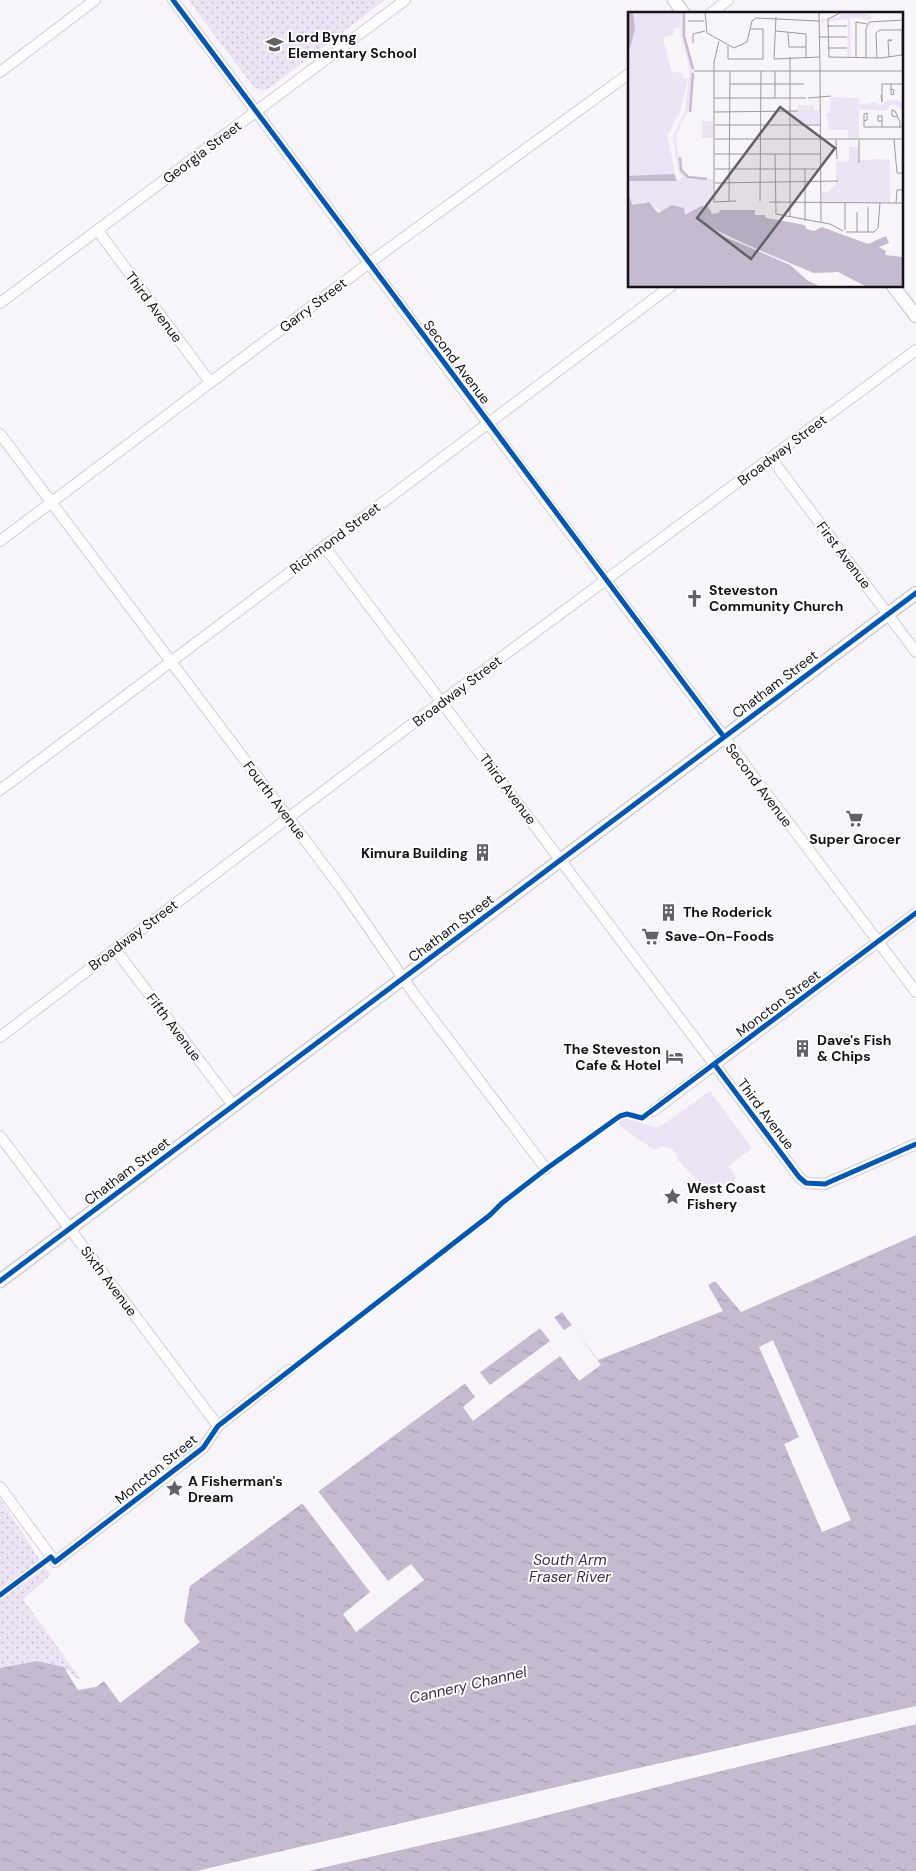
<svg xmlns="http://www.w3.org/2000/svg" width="916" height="1871" font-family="'DM Sans',sans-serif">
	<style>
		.green { fill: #ece3f4 }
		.park { fill: url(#park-dots) }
		.water { fill: url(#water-ripples) }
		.pier { fill: #f7f4fa }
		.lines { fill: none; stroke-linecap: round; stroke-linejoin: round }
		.minor-casing { stroke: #d2cfd4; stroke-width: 12 }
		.tertiary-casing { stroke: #d2cfd4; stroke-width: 15 }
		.minor { stroke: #fefdfe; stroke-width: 10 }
		.tertiary { stroke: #fefdfe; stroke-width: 12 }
		.cycleway-casing { stroke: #fff; stroke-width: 8 }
		.cycleway { stroke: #0057b8; stroke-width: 5 }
		.labels { text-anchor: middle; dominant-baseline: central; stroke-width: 4; stroke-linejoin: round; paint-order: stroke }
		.poi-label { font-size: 14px; font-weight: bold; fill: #141216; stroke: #fff; text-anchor: start }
		.street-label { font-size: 14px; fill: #141216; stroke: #fff }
		.water-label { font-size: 15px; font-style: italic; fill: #3f2850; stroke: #fff }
		.inset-river { fill: none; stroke: #c5bacf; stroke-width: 2.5 }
		.inset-road { fill: none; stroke: #9c9a9f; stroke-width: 1 }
		.view { fill: #636166; fill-opacity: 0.15; stroke: #636166; stroke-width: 2.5 }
		.inset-edge { fill: none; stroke: #141216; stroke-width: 2.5 }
	</style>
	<defs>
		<pattern id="park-dots" width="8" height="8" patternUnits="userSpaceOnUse" patternTransform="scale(1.25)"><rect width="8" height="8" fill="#ece3f4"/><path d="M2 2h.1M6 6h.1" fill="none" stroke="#cac2d0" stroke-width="1.8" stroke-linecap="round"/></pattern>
		<pattern id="water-ripples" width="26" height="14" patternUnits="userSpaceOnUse" patternTransform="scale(1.25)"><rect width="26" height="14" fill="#c5bacf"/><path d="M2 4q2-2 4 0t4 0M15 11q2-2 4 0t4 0" fill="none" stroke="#a89fb1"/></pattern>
	</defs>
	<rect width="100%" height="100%" fill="#f7f4fa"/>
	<!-- green -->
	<path class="green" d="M710 1091 752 1148 729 1166 735 1175 736 1187C708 1188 697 1185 681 1162L677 1161 679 1158 673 1150 663 1146 654 1150C641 1140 628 1134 617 1122L626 1118 654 1127 661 1126Z"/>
	<!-- park -->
	<path class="park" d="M188 0H385L268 89 262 91 253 86Z
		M0 1499C18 1524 32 1551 51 1575L23 1599 84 1684 73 1680 63 1667 37 1661 0 1668Z"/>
	<!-- water -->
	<path class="water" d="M916 1235V1707L626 1771 197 1871H0V1668L37 1661 64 1667C77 1686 82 1684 104 1681L120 1703 200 1642 184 1621 190 1586 562 1312 598 1360 723 1311 708 1285 715 1281 741 1312Z
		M916 1724V1871H308L488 1830 704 1775Z"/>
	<!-- pier -->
	<path class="pier" d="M553 1316 564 1330 572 1325 601 1365 579 1381 560 1356 473 1421 463 1407 475 1397 464 1382 479 1371 490 1385 550 1341 539 1327Z
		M773 1340 851 1520 822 1532 784 1444 799 1437 759 1347Z
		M318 1491 388 1581 411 1564 424 1580 356 1632 343 1614 370 1592 302 1503Z
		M67 1668 74 1677 84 1681 102 1679 104 1681 96 1687 78 1690 66 1671Z
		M916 1706V1709L626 1773 208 1871H197L626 1771Z
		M916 1722V1724L704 1775 488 1830 306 1871 308 1869 488 1828 703 1772Z"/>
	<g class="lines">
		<defs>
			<path id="minor" d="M173 0 546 501 916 992
				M710 14 728 0
				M0 72 95 0
				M98 231 210 382
				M0 303 405 0
				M0 434 344 892 414 994 546 1169
				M771 458 916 652
				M0 541 369 263 630 73
				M324 546 799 1177 806 1183 825 1184 916 1144
				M0 790 671 286
				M115 949 233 1105
				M0 1037 441 702 916 350
				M653 1111 916 913
				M0 1136 218 1426
				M0 1487 55 1562 203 1448 218 1426 289 1370"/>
			<path id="tertiary" d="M674 0 684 14
				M893 286 916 316
				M0 1281 916 593"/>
		</defs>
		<!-- minor casing -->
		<use href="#minor" class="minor-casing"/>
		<!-- tertiary casing -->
		<use href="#tertiary" class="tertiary-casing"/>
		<!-- minor -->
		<use href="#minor" class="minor"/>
		<!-- tertiary -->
		<use href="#tertiary" class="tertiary"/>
		<defs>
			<path id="cycleway" d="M173 0 724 737
				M715 1065 799 1177 806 1183 825 1184 916 1144
				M0 1281 916 593
				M0 1595 51 1557 55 1562 203 1448 218 1426 490 1215 502 1203 546 1169 620 1116 627 1114 642 1118 916 913"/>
		</defs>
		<!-- cycleway casing -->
		<use href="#cycleway" class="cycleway-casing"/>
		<!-- cycleway -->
		<use href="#cycleway" class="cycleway"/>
	</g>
	<!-- icons -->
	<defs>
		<symbol id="school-bare" viewBox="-9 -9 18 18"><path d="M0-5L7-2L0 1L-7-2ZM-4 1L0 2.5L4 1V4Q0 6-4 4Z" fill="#636166" stroke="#fff" stroke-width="2.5" paint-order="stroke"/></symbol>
		<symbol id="church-bare" viewBox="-9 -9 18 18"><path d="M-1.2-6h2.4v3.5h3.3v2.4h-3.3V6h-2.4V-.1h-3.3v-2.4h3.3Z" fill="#636166" stroke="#fff" stroke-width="2.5" paint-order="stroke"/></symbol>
		<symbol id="supermarket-bare" viewBox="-9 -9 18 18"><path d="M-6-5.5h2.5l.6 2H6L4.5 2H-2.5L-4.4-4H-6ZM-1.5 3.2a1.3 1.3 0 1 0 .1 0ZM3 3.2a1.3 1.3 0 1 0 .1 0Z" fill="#636166" stroke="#fff" stroke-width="2.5" paint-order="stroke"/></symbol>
		<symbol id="building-bare" viewBox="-9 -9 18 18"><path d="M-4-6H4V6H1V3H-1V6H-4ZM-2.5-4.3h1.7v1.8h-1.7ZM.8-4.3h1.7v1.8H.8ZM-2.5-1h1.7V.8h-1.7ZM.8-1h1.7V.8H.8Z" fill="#636166" stroke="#fff" stroke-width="2.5" paint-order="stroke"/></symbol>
		<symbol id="hotel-bare" viewBox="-9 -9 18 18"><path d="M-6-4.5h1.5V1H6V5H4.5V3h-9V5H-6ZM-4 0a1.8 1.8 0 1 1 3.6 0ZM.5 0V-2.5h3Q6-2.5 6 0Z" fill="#636166" stroke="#fff" stroke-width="2.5" paint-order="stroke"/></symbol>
		<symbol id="sight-bare" viewBox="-9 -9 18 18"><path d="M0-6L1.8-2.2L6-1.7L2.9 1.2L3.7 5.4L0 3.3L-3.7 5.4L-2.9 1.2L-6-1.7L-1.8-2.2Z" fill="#636166" stroke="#fff" stroke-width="2.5" paint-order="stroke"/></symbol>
	</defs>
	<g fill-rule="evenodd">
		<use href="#school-bare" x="262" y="32" width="25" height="25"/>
		<use href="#church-bare" x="682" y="586" width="25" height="25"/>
		<use href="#supermarket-bare" x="842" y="806" width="25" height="25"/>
		<use href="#building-bare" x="470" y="840" width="25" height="25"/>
		<use href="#building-bare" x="656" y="900" width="25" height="25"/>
		<use href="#supermarket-bare" x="638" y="924" width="25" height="25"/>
		<use href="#building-bare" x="790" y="1036" width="25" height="25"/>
		<use href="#hotel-bare" x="662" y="1044" width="25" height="25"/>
		<use href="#sight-bare" x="660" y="1184" width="25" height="25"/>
		<use href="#sight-bare" x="162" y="1476" width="25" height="25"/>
	</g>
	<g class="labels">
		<!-- poi labels -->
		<g class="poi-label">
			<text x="288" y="37">Lord Byng<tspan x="288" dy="16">Elementary School</tspan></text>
			<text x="709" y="590">Steveston<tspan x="709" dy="16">Community Church</tspan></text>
			<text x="855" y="839" text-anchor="middle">Super Grocer</text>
			<text x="468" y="853" text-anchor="end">Kimura Building</text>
			<text x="683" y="912">The Roderick</text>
			<text x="665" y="936">Save-On-Foods</text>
			<text x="817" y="1040">Dave's Fish<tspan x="817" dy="16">&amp; Chips</tspan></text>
			<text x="661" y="1049" text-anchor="end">The Steveston<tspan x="661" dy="16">Cafe &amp; Hotel</tspan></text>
			<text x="687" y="1188">West Coast<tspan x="687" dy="16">Fishery</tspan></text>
			<text x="188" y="1481">A Fisherman's<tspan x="188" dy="16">Dream</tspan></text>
		</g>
		<!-- street labels -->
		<g class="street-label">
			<text transform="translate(202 152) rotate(-37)">Georgia Street</text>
			<text transform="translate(313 305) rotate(-37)">Garry Street</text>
			<text transform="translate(154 307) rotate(53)">Third Avenue</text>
			<text transform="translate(457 362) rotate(53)">Second Avenue</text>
			<text transform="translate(782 450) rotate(-37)">Broadway Street</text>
			<text transform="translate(335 538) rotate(-37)">Richmond Street</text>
			<text transform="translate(844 555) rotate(53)">First Avenue</text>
			<text transform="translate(775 684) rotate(-37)">Chatham Street</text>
			<text transform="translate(457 691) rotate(-37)">Broadway Street</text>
			<text transform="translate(759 785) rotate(53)">Second Avenue</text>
			<text transform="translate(508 789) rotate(53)">Third Avenue</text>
			<text transform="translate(275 800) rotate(53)">Fourth Avenue</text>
			<text transform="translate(451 928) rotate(-37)">Chatham Street</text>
			<text transform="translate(133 935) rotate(-37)">Broadway Street</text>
			<text transform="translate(778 1003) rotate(-37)">Moncton Street</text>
			<text transform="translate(174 1027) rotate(53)">Fifth Avenue</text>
			<text transform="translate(766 1114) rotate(53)">Third Avenue</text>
			<text transform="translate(127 1171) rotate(-37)">Chatham Street</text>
			<text transform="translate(109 1281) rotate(53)">Sixth Avenue</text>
			<text transform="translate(156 1469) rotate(-39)">Moncton Street</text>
		</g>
		<!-- water labels -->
		<g class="water-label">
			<text x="570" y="1560">South Arm<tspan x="570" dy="17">Fraser River</tspan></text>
			<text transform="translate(468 1685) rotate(-13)">Cannery Channel</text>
		</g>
	</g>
	<!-- overview -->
	<g transform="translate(628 12)">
		<rect width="275" height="275" fill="#f7f4fa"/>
		<path d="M221 135H230V150H221Z" fill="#ece3f4"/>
		<path d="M0 0H53L52 16H32L31 21 43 66H60L52 100 39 122 48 165 0 169Z" fill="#ece3f4"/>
		<path d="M53 0H56L55 24 65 61 60 99 48 123 52 158 63 168 86 167 82 199 75 194 57 203 54 195 44 193 37 196 36 200 16 189 7 194 0 182V169H48L55 165 50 159 45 125 57 99 62 58 53 24ZM215 0H236L244 5 243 8 222 5 223 45 219 46 220 7 193 10V7L211 5ZM46 16V22L35 26 44 60 55 61 52 97 41 121 0 107V17ZM203 85 231 86V93L247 90 252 94 260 88H269L275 92V98L268 93H262L259 99 231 97V126L221 127 220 118H201L198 101H202ZM171 93H185L186 98H191V112H164L163 99H170ZM74 109H85V126H74ZM252 147 262 148V190L194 189V180H200L208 172V150Z" fill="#ece3f4"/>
		<path d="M0 0H5L7 17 0 43ZM46 162 49 169H0V164ZM0 182 5 193 21 190 30 201 44 193 56 196 57 203 73 194 80 195 84 202 90 201 93 198H127V203H137L138 206 177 213 178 217 186 219 194 215 240 232 258 224 261 231 251 235 258 239 257 243 275 245V275H239L210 260 186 261 89 221 162 253 179 268 193 275H0Z" fill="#c5bacf"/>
		<path d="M79 214 140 242 186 261 99 226Z" fill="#f7f4fa"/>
		<path class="inset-river" d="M56 0V24L65 57M62 100 65 61M52 145 53 158 60 165 79 167M0 230 94 275"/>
		<path class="inset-road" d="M77 0 79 21 106 36 119 30 124 9 128 6 191 9M191 0 192 59H275M148 5 146 47 192 45M60 9H76M199 14H219M148 19 178 22V45M160 21 161 35H178M191 25H219M91 29 86 50V190L108 189M261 29 264 28H260L261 45M65 31V22L77 19M100 34V47H135V17H123M200 36H219M201 45 253 46 274 43M201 45 200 7 214 0M228 46V10L239 12M238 46V17L241 10 275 8M249 46 248 21 252 18H274V43M66 59H192L193 210M147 59V86M102 72H176M254 72H275M263 72V82L265 83 266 78 263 77M253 83 254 90V72M86 86H178M180 86 203 84M86 100 170 99M270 105 264 104V98L267 99 272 110V115M236 109 239 108V101L236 102V115H275M254 109H250V104H254V115M87 113H192M87 127H275M266 127 269 161H275M208 128 209 147M231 128V151M87 142H192M147 142 148 202 202 212 215 219M87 157H192M87 171 210 169M101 189 102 59M132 189 133 59M141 190 275 191M217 190V218M268 191 269 178H275M229 200V220M162 205V45M177 209V157M218 220H246L250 216 252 191M240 220V195"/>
		<path class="view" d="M152 95 207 136 123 247 69 206Z"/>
		<rect width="275" height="275" class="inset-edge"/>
	</g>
</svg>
